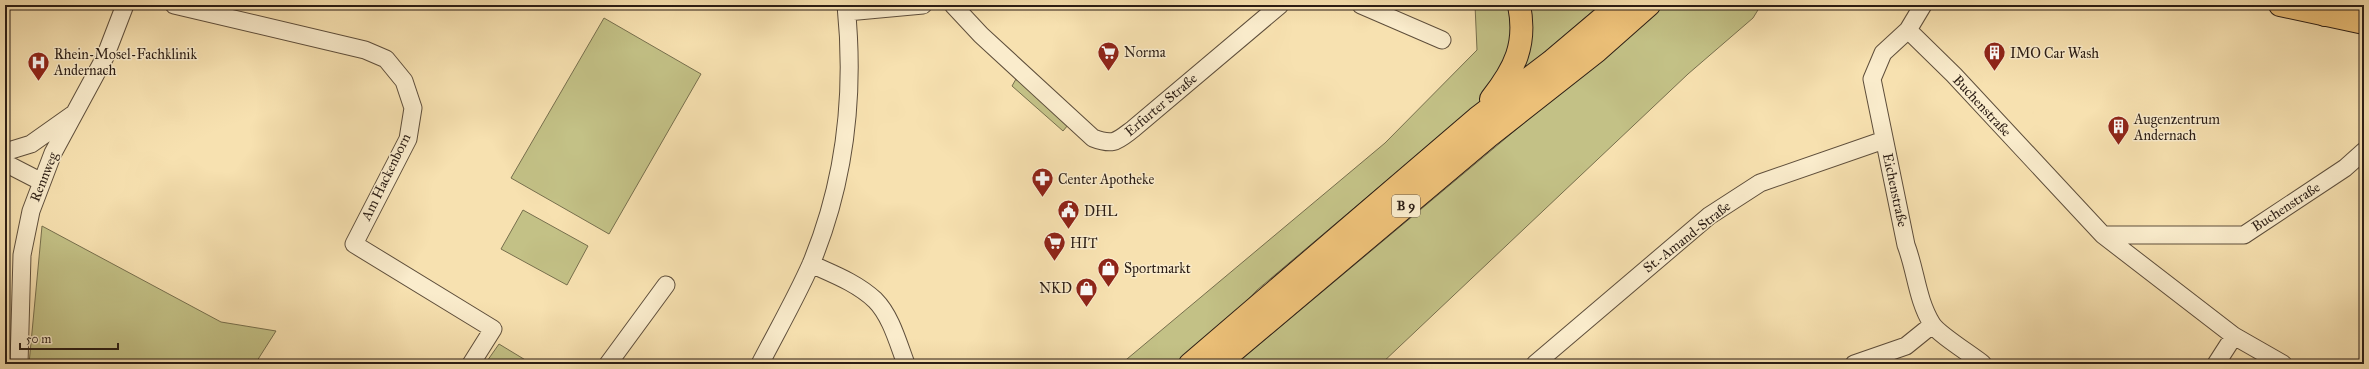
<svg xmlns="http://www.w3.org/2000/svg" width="2369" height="369" font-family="'IM FELL Great Primer',serif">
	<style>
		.green { fill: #c3c186; stroke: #776f4d }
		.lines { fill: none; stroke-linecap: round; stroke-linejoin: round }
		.minor-casing { stroke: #5e4e3b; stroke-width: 19 }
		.major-casing { stroke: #2b1d14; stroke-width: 24 }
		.highway-casing { stroke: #2b1d14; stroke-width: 24 }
		.minor { stroke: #faeccc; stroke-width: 17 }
		.major { stroke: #ecc078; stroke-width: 22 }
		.highway { stroke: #ecc078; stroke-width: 22 }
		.labels { text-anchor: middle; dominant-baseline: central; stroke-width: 3; stroke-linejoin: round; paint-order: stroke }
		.shield { fill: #faeccc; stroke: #695b4b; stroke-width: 1 }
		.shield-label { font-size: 13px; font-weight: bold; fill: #2b1d14 }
		.poi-label { font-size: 14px; fill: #2b1d14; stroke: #faeccc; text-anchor: start }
		.street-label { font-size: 14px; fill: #2b1d14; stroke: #faeccc }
	</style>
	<rect width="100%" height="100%" fill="#f7e1b0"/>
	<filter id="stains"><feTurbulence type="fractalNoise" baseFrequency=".005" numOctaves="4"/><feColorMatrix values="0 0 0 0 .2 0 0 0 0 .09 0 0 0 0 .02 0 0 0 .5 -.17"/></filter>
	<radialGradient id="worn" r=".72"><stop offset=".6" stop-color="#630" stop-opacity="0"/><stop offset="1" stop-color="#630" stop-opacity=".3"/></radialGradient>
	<!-- green -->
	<path class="green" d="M1475 5H1512L1514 49 1482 100 1257 290 1220 330 1179 364H1121L1385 143 1477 50Z
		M1524 5H1600L1521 72Z
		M1665 5H1761L1753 18 1688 74 1381 364H1236Z
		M604 18 701 74 609 234 511 178Z
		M1016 79 1068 125 1063 131 1012 86Z
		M523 210 588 246 567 285 501 249Z
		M42 226 221 322 276 331 255 364H29Z
		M499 344 532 364H485Z"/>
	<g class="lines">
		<defs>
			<path id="minor" d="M174 5 365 50 386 59 404 81 413 108 408 139 354 244 493 329 471 364
				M953 5 981 35 1093 138C1114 146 1117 141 1133 129L1280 5
				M1361 5 1442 40
				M1923 5 1908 30 1883 53 1872 79 1906 245C1916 271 1917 300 1932 324 1938 334 1972 355 1983 364
				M847 12 923 5
				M1908 30 1954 75 2103 235 2234 336 2283 364
				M5 152 31 144 72 115
				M5 163 40 181
				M2103 235H2244L2345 168 2364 151
				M811 264C833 274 857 283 875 300 891 316 898 343 906 364
				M19 364 22 255 31 211 53 153 105 57 125 5
				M608 364 666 285
				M760 364C777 331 796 298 811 264 845 182 855 93 846 5
				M1535 364 1709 216 1760 183 1884 140
				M1854 364 1906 346 1932 325
				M2216 364 2234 336"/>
			<path id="major" d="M2280 5 2364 23"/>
			<path id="highway" d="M2325 15 2357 5
				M1491 99C1515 69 1527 44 1519 5
				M1190 364 1477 118 1553 60 1618 5
				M1218 364 1489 136 1597 51 1649 5"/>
		</defs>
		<!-- minor casing -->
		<use href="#minor" class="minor-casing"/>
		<!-- major casing -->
		<use href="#major" class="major-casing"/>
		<!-- highway casing -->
		<use href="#highway" class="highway-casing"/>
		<!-- minor -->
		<use href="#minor" class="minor"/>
		<!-- major -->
		<use href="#major" class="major"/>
		<!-- highway -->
		<use href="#highway" class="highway"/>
	</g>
	<!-- icons -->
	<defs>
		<symbol id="supermarket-pin" viewBox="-11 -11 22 30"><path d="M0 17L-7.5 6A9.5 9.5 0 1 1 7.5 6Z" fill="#8f2418" stroke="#faeccc"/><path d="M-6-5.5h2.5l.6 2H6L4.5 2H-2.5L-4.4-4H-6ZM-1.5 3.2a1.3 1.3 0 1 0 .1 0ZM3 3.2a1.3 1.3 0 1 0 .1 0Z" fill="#fff"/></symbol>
		<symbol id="building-pin" viewBox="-11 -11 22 30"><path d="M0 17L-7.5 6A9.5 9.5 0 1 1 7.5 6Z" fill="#8f2418" stroke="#faeccc"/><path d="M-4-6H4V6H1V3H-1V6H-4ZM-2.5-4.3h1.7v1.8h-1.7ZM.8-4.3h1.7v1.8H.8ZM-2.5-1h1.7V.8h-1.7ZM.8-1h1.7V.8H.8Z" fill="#fff"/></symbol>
		<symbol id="hospital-pin" viewBox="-11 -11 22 30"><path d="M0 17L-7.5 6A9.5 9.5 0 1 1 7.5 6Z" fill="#8f2418" stroke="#faeccc"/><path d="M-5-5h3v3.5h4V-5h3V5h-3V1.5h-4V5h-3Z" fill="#fff"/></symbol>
		<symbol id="pharmacy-pin" viewBox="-11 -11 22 30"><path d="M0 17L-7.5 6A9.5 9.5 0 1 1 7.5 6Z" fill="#8f2418" stroke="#faeccc"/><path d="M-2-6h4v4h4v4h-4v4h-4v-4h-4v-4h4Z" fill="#fff"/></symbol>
		<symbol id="civic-pin" viewBox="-11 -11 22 30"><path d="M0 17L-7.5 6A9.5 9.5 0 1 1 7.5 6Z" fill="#8f2418" stroke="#faeccc"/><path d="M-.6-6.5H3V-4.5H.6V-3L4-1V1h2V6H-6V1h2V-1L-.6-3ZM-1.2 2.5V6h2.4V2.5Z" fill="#fff"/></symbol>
		<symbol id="shop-pin" viewBox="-11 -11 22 30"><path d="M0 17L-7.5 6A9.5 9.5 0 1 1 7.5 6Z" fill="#8f2418" stroke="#faeccc"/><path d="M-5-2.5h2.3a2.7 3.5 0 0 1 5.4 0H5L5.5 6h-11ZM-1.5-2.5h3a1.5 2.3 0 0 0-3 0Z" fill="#fff"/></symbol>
	</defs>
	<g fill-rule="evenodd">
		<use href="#supermarket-pin" x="1096" y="40" width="25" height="34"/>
		<use href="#building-pin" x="1982" y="40" width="25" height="34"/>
		<use href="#hospital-pin" x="26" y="50" width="25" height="34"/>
		<use href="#building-pin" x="2106" y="114" width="25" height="34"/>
		<use href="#pharmacy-pin" x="1030" y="166" width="25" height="34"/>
		<use href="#civic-pin" x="1056" y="198" width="25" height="34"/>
		<use href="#supermarket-pin" x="1042" y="230" width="25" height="34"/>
		<use href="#shop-pin" x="1096" y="256" width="25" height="34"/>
		<use href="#shop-pin" x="1074" y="276" width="25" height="34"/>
	</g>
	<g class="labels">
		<!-- shield labels -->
		<rect class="shield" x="1392" y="195" width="28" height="22" rx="3"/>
		<g class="shield-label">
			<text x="1406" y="206">B 9</text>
		</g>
		<!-- poi labels -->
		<g class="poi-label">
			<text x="1124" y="52">Norma</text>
			<text x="2010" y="53">IMO Car Wash</text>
			<text x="54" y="54">Rhein-Mosel-Fachklinik<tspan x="54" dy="16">Andernach</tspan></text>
			<text x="2134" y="119">Augenzentrum<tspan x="2134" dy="16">Andernach</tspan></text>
			<text x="1058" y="179">Center Apotheke</text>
			<text x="1084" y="211">DHL</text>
			<text x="1070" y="243">HIT</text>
			<text x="1124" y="268">Sportmarkt</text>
			<text x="1072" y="288" text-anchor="end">NKD</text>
		</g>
		<!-- street labels -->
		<g class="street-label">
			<text transform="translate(1161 105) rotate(-40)">Erfurter Straße</text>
			<text transform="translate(1982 106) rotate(47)">Buchenstraße</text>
			<text transform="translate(44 177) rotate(-68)">Rennweg</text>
			<text transform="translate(386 177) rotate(-64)">Am Hackenborn</text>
			<text transform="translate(1895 190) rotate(78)">Eichenstraße</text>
			<text transform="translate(2286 207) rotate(-33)">Buchenstraße</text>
			<text transform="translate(1687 237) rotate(-38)">St.-Amand-Straße</text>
		</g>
	</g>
	<!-- margin -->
	<rect width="2369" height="369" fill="none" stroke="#f7e1b0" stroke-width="20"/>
	<rect x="6" y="6" width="2357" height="357" fill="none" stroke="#2b1d14" stroke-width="2"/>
	<rect x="10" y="10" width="2349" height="349" fill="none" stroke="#2b1d14"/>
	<!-- scale -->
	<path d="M20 343v6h98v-6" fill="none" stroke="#2b1d14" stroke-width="2"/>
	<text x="26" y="343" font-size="12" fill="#2b1d14" stroke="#faeccc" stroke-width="3" paint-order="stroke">50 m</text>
	<rect width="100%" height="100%" filter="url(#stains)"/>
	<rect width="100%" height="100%" fill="url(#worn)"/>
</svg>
